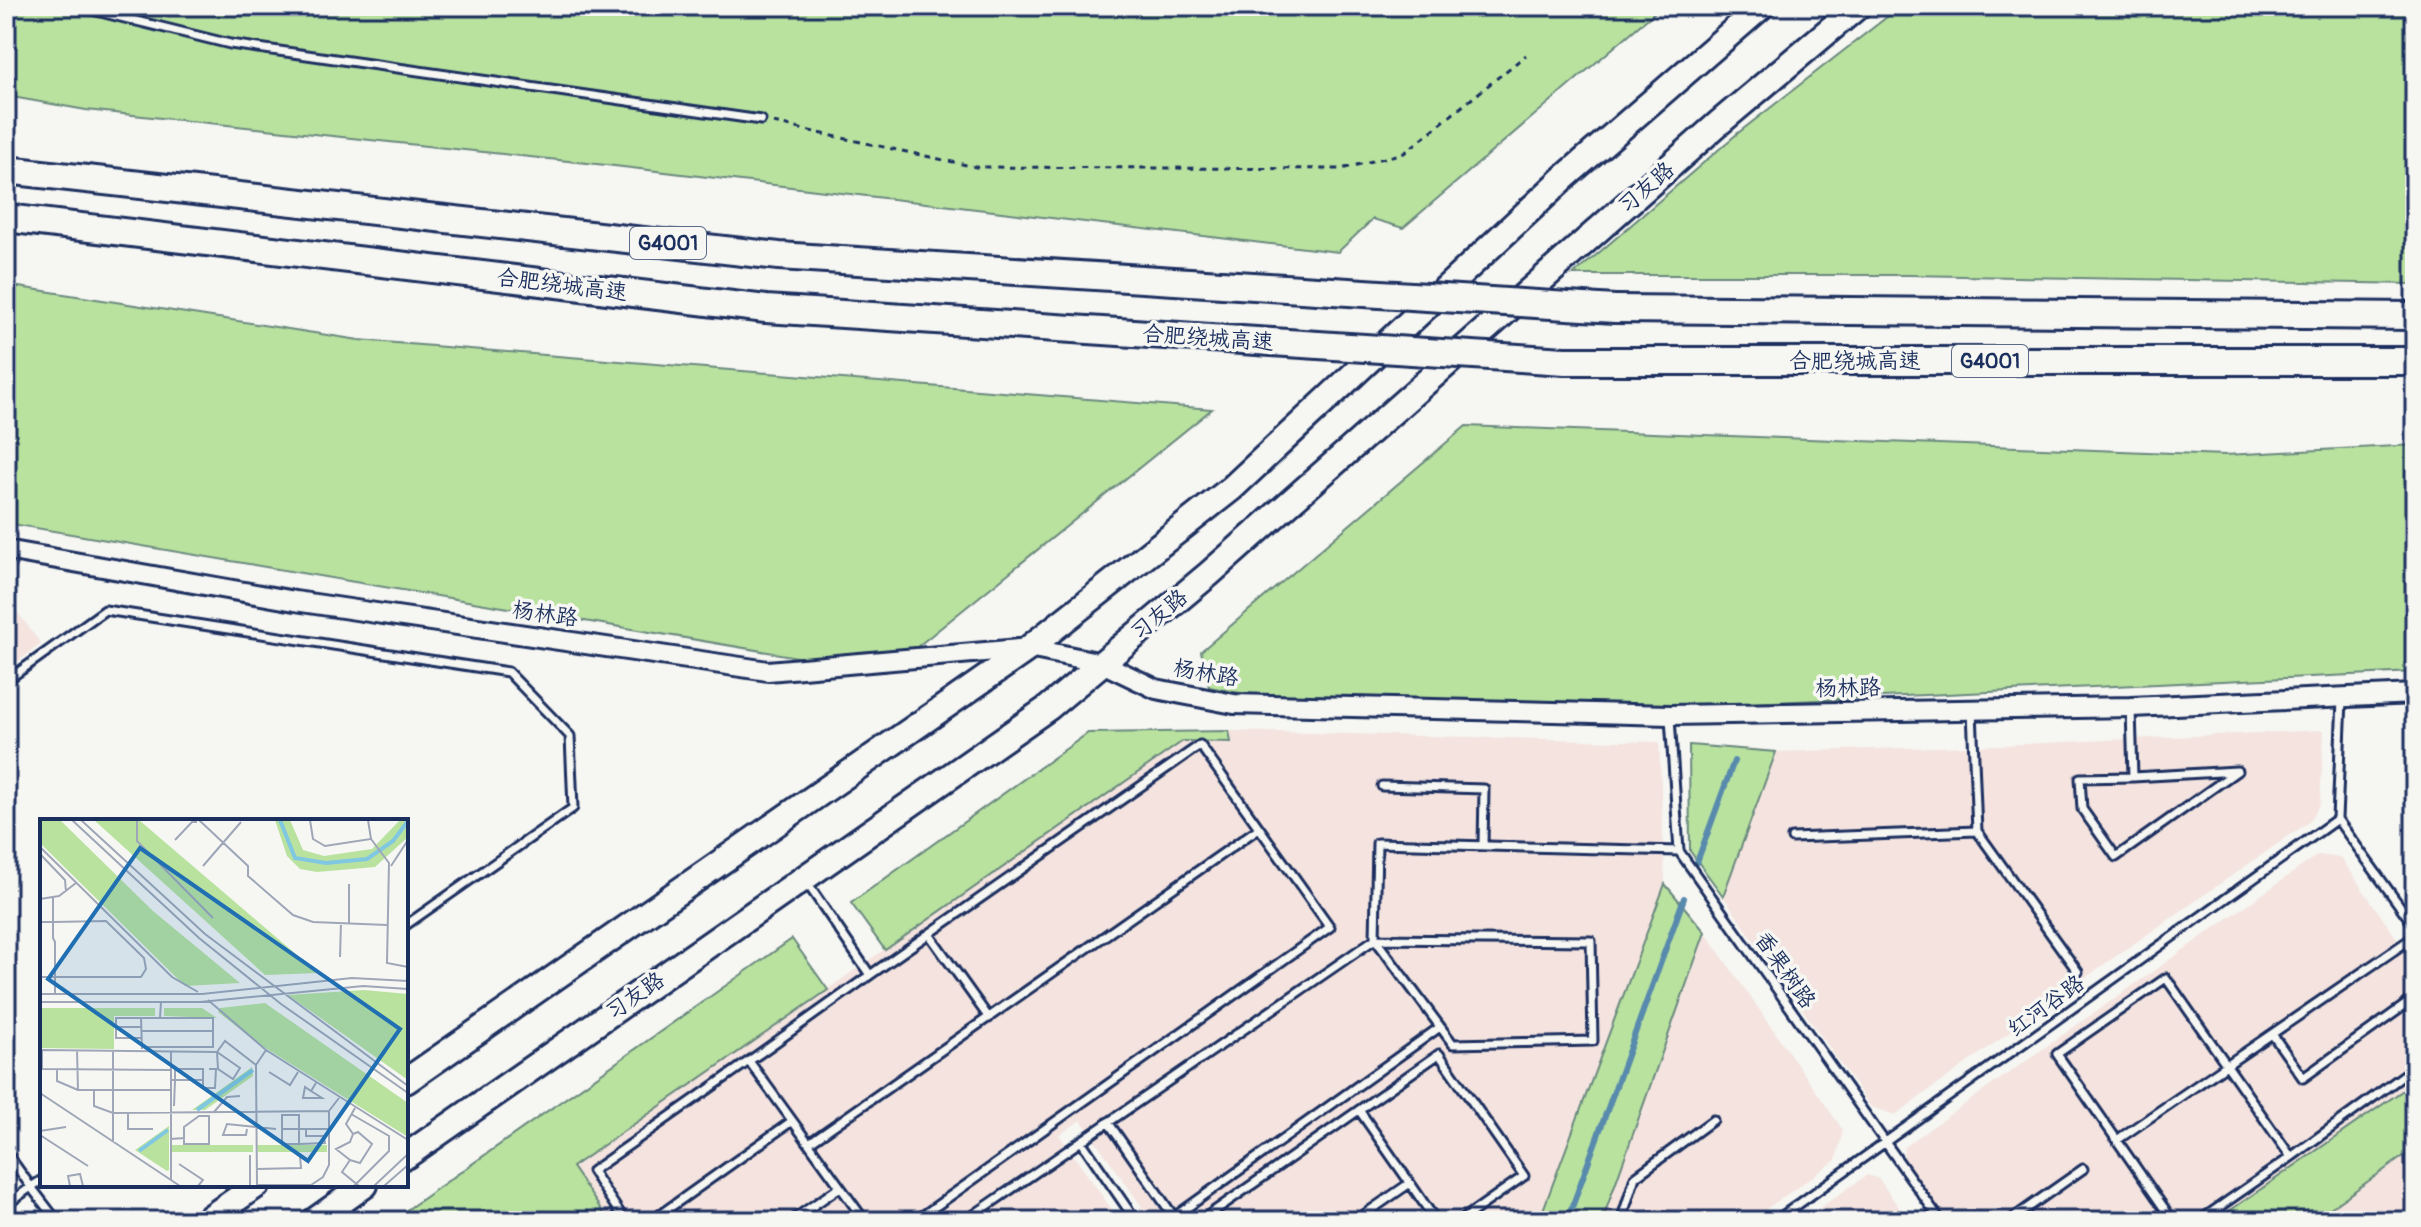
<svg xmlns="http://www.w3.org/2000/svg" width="2421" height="1227" font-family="Pangolin,'LXGW WenKai TC',sans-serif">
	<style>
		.built { fill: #f4e3de }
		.green { fill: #b9e29f; stroke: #6a887e; stroke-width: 2 }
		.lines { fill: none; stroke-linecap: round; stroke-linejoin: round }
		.stream { stroke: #588aad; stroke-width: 6 }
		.service-casing { stroke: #1b2f5e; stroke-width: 13 }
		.tertiary-casing { stroke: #1b2f5e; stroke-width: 24 }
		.primary-casing { stroke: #1b2f5e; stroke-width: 30 }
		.motorway-casing { stroke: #1b2f5e; stroke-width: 32 }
		.path { stroke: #1b2f5e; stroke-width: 3; stroke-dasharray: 6 6; stroke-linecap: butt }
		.service { stroke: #f6f6f2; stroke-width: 7 }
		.tertiary { stroke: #f6f6f2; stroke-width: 18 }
		.primary { stroke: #f6f6f2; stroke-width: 24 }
		.motorway { stroke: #f6f6f2; stroke-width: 26 }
		.motorway-bridge-casing { stroke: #1b2f5e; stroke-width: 32; stroke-linecap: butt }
		.motorway-bridge { stroke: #f6f6f2; stroke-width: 26 }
		.labels { text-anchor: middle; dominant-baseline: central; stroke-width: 7; stroke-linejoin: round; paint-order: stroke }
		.shield { fill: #f6f6f2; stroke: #5d6b8a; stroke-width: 2 }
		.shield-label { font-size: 20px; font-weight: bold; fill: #1b2f5e }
		.street-label { font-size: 22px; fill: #1b2f5e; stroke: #f6f6f2 }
		.inset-river { fill: none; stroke: #80c7e1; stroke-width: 4 }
		.inset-road { fill: none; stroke: #9ea6b7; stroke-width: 2 }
		.view { fill: #1f6fb2; fill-opacity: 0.15; stroke: #1f6fb2; stroke-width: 4 }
		.inset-edge { fill: none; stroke: #1b2f5e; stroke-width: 4 }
	</style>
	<rect width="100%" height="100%" fill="#f6f6f2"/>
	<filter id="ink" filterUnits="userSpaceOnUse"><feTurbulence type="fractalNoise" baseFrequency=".0125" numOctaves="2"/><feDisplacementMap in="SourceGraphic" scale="16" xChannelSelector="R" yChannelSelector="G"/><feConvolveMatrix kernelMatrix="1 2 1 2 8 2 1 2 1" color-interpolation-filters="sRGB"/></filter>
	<g filter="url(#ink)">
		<!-- built -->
		<path class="built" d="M6 597 41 644 6 670Z
			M2324 730 2320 804 2309 822 2096 970 1895 1115 1871 1107 1723 896 1776 752 2004 745Z
			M1229 731 1659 742 1665 884 1539 1221H1152L1081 1120 1059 1135 1120 1221H609L572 1167 1184 741 1230 742Z
			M2318 855 2341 858 2415 965V1082L2215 1221H1946L1903 1161 1904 1147Z
			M1705 932 1843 1130 1836 1160 1749 1221H1602Z
			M2415 1148V1221H2312Z
			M1867 1175 1879 1179 1908 1221H1801Z"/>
		<!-- green -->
		<path class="green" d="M6 6H1662L1403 228 1373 219 1338 252 606 165 86 110 6 96Z
			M1901 6H2415V284L1909 275H1573L1738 133Z
			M6 285 359 340 1212 409 886 672 6 523Z
			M1466 426 2225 455 2415 445V672L1602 710 1267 698 1209 687 1201 651Z
			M1229 731 1231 742 1183 741 885 950 851 903 1088 733Z
			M1689 745 1776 752 1723 896 1690 851Z
			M1665 884 1705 932 1602 1221H1539Z
			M792 939 828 990 572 1167 609 1221H391Z
			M2415 1082V1148L2312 1221H2215Z"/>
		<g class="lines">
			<!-- stream -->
			<path class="stream" d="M1697 862 1734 761
				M1567 1221 1684 898"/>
			<defs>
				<path id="service" d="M76 6 230 44 761 120
					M6 681 105 610 508 672 570 736 573 808 406 925
					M2342 699 2337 819 2415 927
					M2131 709 2133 777 2080 778 2082 809 2116 857 2237 771 2133 777
					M1670 718 1679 851 1941 1221
					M1382 786 1484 789 1483 846
					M1977 831 2078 972
					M1792 838 1977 831 1972 711
					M929 934 989 1018
					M870 975 1200 745 1330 927 915 1221
					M2272 1034 2303 1078 2415 998
					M749 1061 870 975 807 883
					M1359 1110 1439 1054 1524 1176 1460 1221
					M1108 1122 1174 1217 1440 1027
					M2117 1140 2415 936
					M1081 1141 1136 1221
					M809 1143 1259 828
					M6 1152 31 1187 42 1180
					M2291 1157 2415 1067
					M1410 1183 1436 1221
					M6 1205 31 1187 57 1221
					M625 1221 592 1171 749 1061 865 1221
					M651 1221 792 1121
					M791 1221 840 1187
					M965 1221 1375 939 1591 941 1593 1041 1453 1044 1375 939 1377 843 1679 851
					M1200 1221 1359 1110 1410 1183 1355 1221
					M1621 1221 1635 1177 1713 1120
					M1775 1221 2337 819
					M2009 1221 2083 1169
					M2173 1221 2057 1054 2166 978 2291 1157 2199 1221"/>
				<path id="tertiary" d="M6 550 295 601 768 671 1029 648 1102 663 1156 689 1234 704 1670 715 2131 707 2415 694"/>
				<path id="primary" d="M406 1081 1029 648 1232 488 1566 176 1762 6
					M406 1156 1048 708 1209 574 1719 123 1858 6
					M205 1221 257 1185
					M314 1221 365 1185"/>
				<path id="motorway" d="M6 170 779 256 1333 291
					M6 218 766 309 1272 342
					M1615 309 2415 316
					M1565 361H2415"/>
			</defs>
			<!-- service casing -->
			<use href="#service" class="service-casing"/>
			<!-- tertiary casing -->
			<use href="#tertiary" class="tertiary-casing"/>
			<!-- primary casing -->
			<use href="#primary" class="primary-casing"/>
			<!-- motorway casing -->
			<use href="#motorway" class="motorway-casing"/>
			<!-- path -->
			<path class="path" d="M773 123 976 167 1341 169 1404 153 1526 55"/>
			<!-- service -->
			<use href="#service" class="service"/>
			<!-- tertiary -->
			<use href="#tertiary" class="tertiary"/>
			<!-- primary -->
			<use href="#primary" class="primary"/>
			<!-- motorway -->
			<use href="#motorway" class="motorway"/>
			<defs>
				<path id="motorway-bridge" d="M1333 291 1615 309
					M1272 342 1565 361"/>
			</defs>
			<!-- motorway-bridge casing -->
			<use href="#motorway-bridge" class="motorway-bridge-casing"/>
			<!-- motorway-bridge -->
			<use href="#motorway-bridge" class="motorway-bridge"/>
		</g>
	</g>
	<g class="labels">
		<!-- shield labels -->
		<g class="shield">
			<rect x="630" y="227" width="76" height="32" rx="6"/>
			<rect x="1952" y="345" width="76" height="32" rx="6"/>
		</g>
		<g class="shield-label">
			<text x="668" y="243">G4001</text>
			<text x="1990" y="361">G4001</text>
		</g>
		<!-- street labels -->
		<g class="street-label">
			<text transform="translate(1646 188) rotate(-41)">习友路</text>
			<text transform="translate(562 285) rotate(7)">合肥绕城高速</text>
			<text transform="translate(1208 338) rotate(4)">合肥绕城高速</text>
			<text x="1855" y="361">合肥绕城高速</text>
			<text transform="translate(545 614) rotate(8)">杨林路</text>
			<text transform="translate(1159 615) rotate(-40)">习友路</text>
			<text transform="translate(1206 673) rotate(10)">杨林路</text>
			<text transform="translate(1848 688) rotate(-1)">杨林路</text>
			<text transform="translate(1785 970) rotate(55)">香果树路</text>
			<text transform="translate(635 996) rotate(-35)">习友路</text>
			<text transform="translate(2046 1006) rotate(-36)">红河谷路</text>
		</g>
	</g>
	<!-- overview -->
	<g transform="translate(40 819)">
		<rect width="368" height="368" fill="#f6f6f2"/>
		<path d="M0 1H20L113 92 200 164 145 167 0 24ZM54 1H99L278 154 225 156ZM235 1H250L263 31 284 37 332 30 360 1H368V18L335 48 277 53 260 50 247 37ZM324 171 368 175V261L248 176ZM225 184 368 284V318L219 225 178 193 180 189ZM0 189H115V197H74V230L1 229 0 269ZM124 189H162L177 199 124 197ZM212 248 213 257 165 291H152ZM129 307V351L127 352 95 331ZM132 326H213V333H132ZM217 326H287V333H218Z" fill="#b9e29f"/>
		<path class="inset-river" d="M240 1 255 39 286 44 327 40 353 22 368 2M157 291 213 251M99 332 128 311"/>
		<path class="inset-road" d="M32 1 159 119 241 185 368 274M41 1 165 115 368 267M97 1V22L173 99M159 1 208 47V57L253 96 273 103 347 106M270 1 273 20 285 27 331 20 328 1M331 20 349 44 347 144 368 148M135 21 152 3H157M0 28 132 158 158 173M0 35 25 61 26 73M163 47 201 3M351 47 368 21M0 80 19 77 36 64M0 103H13L66 102 104 139 106 150 101 158H15V123L13 119V79M309 104V65M300 138 301 104M0 158H15V175M0 175H162L312 159 368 162M168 181 226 231 368 321M0 183H160L323 167 368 170M101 199H120L121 183M76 208H101M101 212H173M101 219H76V199H101L102 230M102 228H173V199H120M37 231 38 271H130M73 232V323M17 250V262L38 271M130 251 2 250V231L177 233 200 249 193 260 178 250 177 233 185 222 216 246M229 253 250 266 258 253M130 261H163V250H135V261L134 287M163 261V269H175L176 250H169M54 271V287L73 294 289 292M271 272 282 279H263L265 268 271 272 276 264M0 274 140 367M315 289 306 305 313 315 310 323 296 330 310 341 302 353 319 367M88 293V310H113M174 293 187 278 200 277M311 295 349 317V332L314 367M207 310 206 316H183L187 305 236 310M242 310V325H259V296H242V310H290M0 312 26 308M0 316 48 347M130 320 144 319V308L159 297H169V325H144V319M259 325 285 324 284 317H266V311M310 341 320 344 332 325 318 313 313 315M139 345 163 361 158 367M217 350 261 349 260 337M131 361V232M217 366H271L283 358 289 346V292L299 279M217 366 216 246 226 231M30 367 28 357 40 355 43 367M210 367V336M334 367 368 335M344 367 368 346"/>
		<path class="view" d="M100 29 360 210 268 342 8 160Z"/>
		<rect width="368" height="368" class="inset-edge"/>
	</g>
	<!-- margin -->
	<rect width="2421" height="1227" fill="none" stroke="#f6f6f2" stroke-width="32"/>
	<rect x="16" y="16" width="2389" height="1195" fill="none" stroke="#1b2f5e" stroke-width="3" filter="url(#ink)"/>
</svg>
